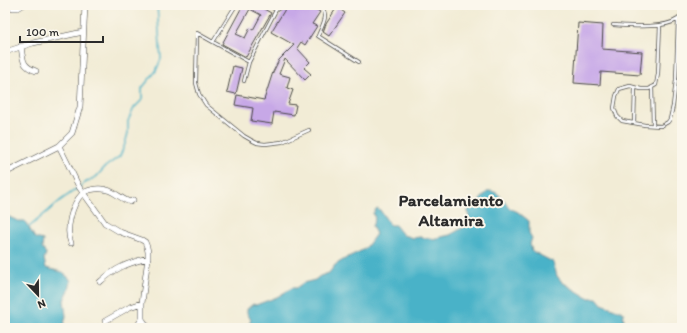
<svg xmlns="http://www.w3.org/2000/svg" width="687" height="333" font-family="Itim,sans-serif">
	<style>
		.water { fill: #49b2c8; stroke: #3a6e7a }
		.lines { fill: none; stroke-linecap: round; stroke-linejoin: round }
		.stream { stroke: #49b2c8; stroke-width: 1.5 }
		.building { fill: #c7a8e7; fill-rule: evenodd }
		.service-casing { stroke: #494845; stroke-width: 4 }
		.minor-casing { stroke: #494845; stroke-width: 6 }
		.service { stroke: #fff; stroke-width: 2.5 }
		.minor { stroke: #fff; stroke-width: 5 }
		.labels { text-anchor: middle; dominant-baseline: central; stroke-width: 4; stroke-linejoin: round; paint-order: stroke }
		.district-label { font-size: 17px; font-weight: bold; fill: #2b2b2b; stroke: #fbf7ec }
	</style>
	<rect width="100%" height="100%" fill="#fbf7ec"/>
	<filter id="ink" filterUnits="userSpaceOnUse"><feTurbulence type="fractalNoise" baseFrequency=".025" numOctaves="2"/><feDisplacementMap in="SourceGraphic" scale="8" xChannelSelector="R" yChannelSelector="G"/><feConvolveMatrix kernelMatrix="1 2 1 2 8 2 1 2 1" color-interpolation-filters="sRGB"/></filter>
	<filter id="wash" filterUnits="userSpaceOnUse"><feTurbulence type="fractalNoise" baseFrequency=".012" numOctaves="4" result="noise"/><feDisplacementMap in="SourceGraphic" scale="16" xChannelSelector="R" yChannelSelector="G"/><feGaussianBlur stdDeviation="0.9" result="paint"/><feColorMatrix in="noise" values="0 0 0 0 0 0 0 0 0 0 0 0 0 0 0 0 0 1.4 0 .05"/><feComposite in="paint" operator="in"/></filter>
	<g filter="url(#wash)">
		<rect width="100%" height="100%" fill="#f2ecd6"/>
		<!-- water -->
		<path class="water" d="M488 191C498 190 505 201 509 208L518 212 529 221V233L532 238 530 244 532 251 553 262 557 276 562 282 588 298H597L602 304 623 312 624 321 621 323V328H247L251 320 247 313V309L253 304 256 305 277 297 292 288H296L303 283 315 280 320 276 329 273 335 265 348 257 365 249 376 234 372 226 375 219 373 213 377 208 380 210 390 225H395L403 235 413 238 420 237 432 239 450 235 464 227 469 218 468 210 473 208Z
			M7 216 18 221H25L35 238 43 240 42 248 46 254 44 259 46 268 62 272 69 278 71 281 69 290 64 300 66 316 63 328H5V217Z"/>
		<g class="lines">
			<!-- stream -->
			<path class="stream" d="M28 228 61 200 85 183 97 176 105 167 120 156 125 144 128 133V121L134 108 142 100V88L156 71 161 59 157 5"/>
		</g>
		<g id="blocks">
			<!-- building -->
			<path class="building" d="M243 5H257L271 13 246 57 222 44ZM250 9 261 15 253 30 250 28 245 38 236 34Z
				M298 5H309L320 12 312 24 317 26 305 45 301 42 297 48 310 62 304 68 311 74 305 80 285 59 279 74 290 77 287 88 293 90 288 104 296 105 294 115 274 112 272 124 251 121 253 108 235 105 237 95 264 100 273 72 279 60 294 45 271 32 287 6 295 11Z
				M337 7 345 13 329 36 323 32 326 24Z
				M578 23 603 25 602 49 642 52 640 75 601 72 600 85 574 83Z
				M233 66 242 68 236 94 227 92Z"/>
		</g>
	</g>
	<g filter="url(#ink)">
		<use href="#blocks" fill-opacity="0" stroke="#494845" stroke-width="1"/>
		<g class="lines">
			<defs>
				<path id="service" d="M236 5 213 42 249 62
					M319 5C331 14 322 25 318 36L359 62
					M276 10 284 5
					M613 25C630 26 664 29 678 19 678 19 682 15 682 15
					M660 25 658 74 656 85 649 89H641L630 86 619 89 616 96 614 108 617 116 622 121 645 125 661 126 668 122 670 119 673 106 676 80 678 19
					M213 42 197 33 196 83 199 94 206 105 244 136 251 140 257 143 265 144 282 142 309 130
					M244 81 249 62 276 10 269 5
					M652 87 653 125
					M634 123 635 88"/>
				<path id="minor" d="M7 5 13 8H18L23 5
					M21 46C23 60 22 66 36 71
					M5 52 33 43 83 32
					M59 146 67 162 79 187 105 223 120 232 142 240 145 242 147 247 148 252V258L142 303V319L136 328
					M5 173 59 146 72 133 80 107 85 5
					M71 243C65 230 72 204 82 194 86 190 97 188 102 189 113 189 120 199 130 202L133 200
					M100 282C115 268 128 263 148 258
					M142 319 148 328
					M105 321 130 307 142 303"/>
			</defs>
			<!-- service casing -->
			<use href="#service" class="service-casing"/>
			<!-- minor casing -->
			<use href="#minor" class="minor-casing"/>
			<!-- service -->
			<use href="#service" class="service"/>
			<!-- minor -->
			<use href="#minor" class="minor"/>
		</g>
	</g>
	<g class="labels">
		<!-- district labels -->
		<g class="district-label">
			<text x="451" y="200">Parcelamiento<tspan x="451" dy="20">Altamira</tspan></text>
		</g>
	</g>
	<!-- margin -->
	<rect width="687" height="333" fill="none" stroke="#fbf7ec" stroke-width="20"/>
	<!-- north arrow -->
	<g transform="translate(38 295) rotate(158)" stroke="#fbf7ec" stroke-width="3" paint-order="stroke">
	<path d="M0-3L7 15L0 10L-7 15Z" fill="#2b2b2b"/>
	<text y="-6" font-size="11" font-weight="bold" text-anchor="middle" fill="#2b2b2b">N</text>
	</g>
	<!-- scale -->
	<path d="M20 36v6h83v-6" fill="none" stroke="#2b2b2b" stroke-width="2"/>
	<text x="26" y="36" font-size="12" fill="#2b2b2b" stroke="#fbf7ec" stroke-width="3" paint-order="stroke">100 m</text>
</svg>
